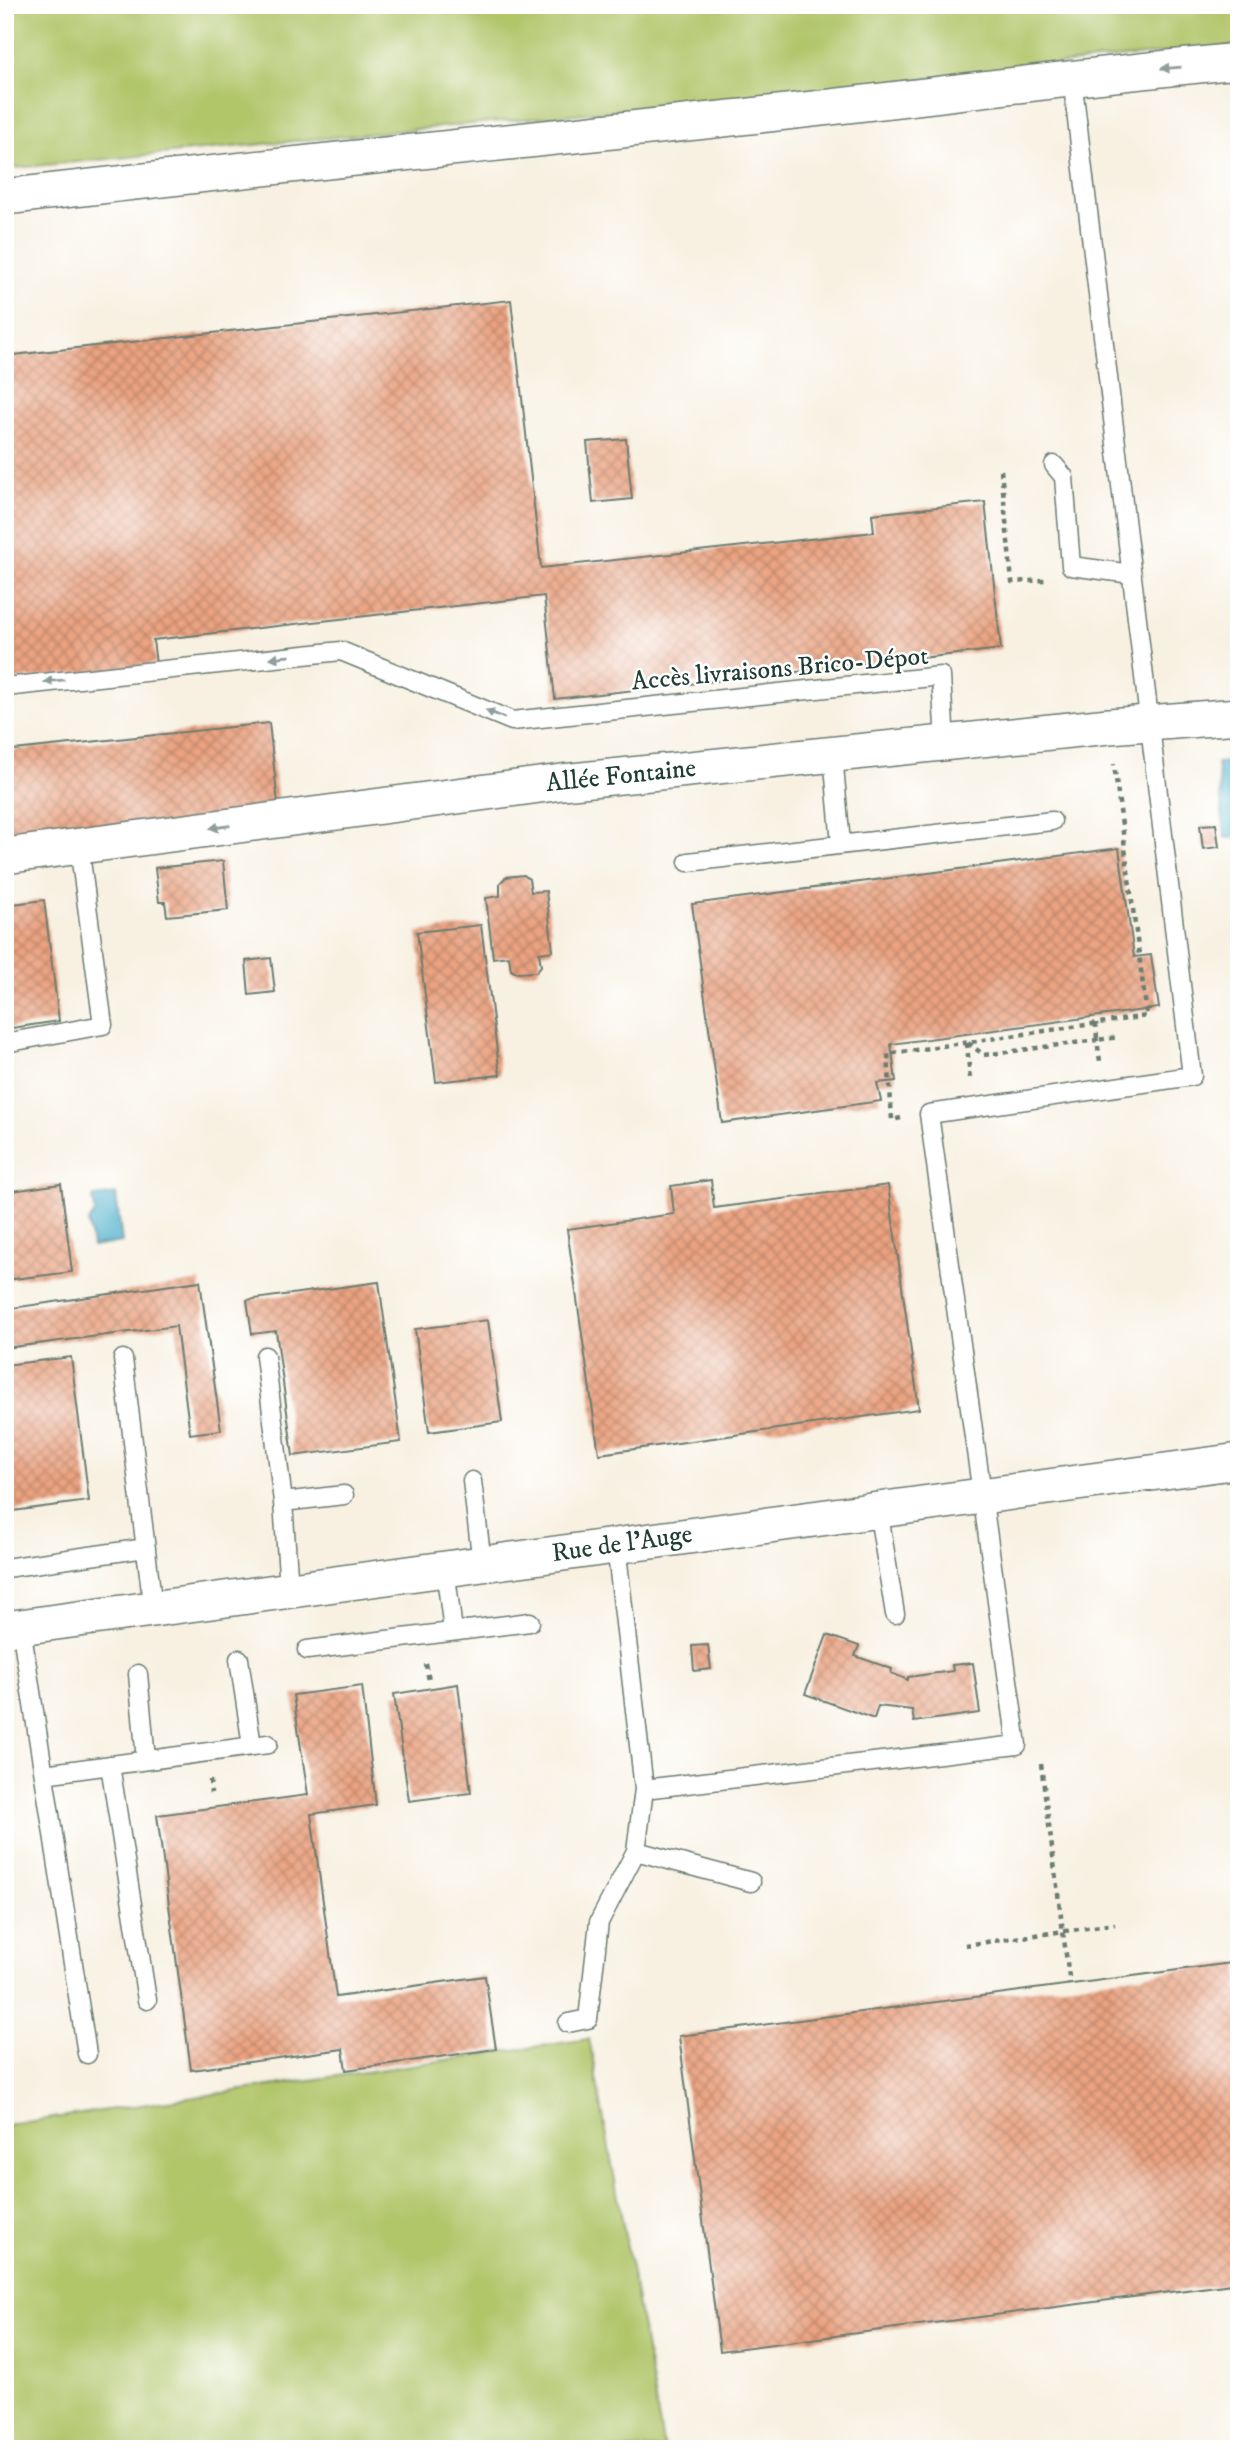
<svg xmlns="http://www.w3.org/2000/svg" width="1244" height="2454" font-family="'IM FELL DW Pica',serif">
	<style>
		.green { fill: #b1c569; stroke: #68814e; stroke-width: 2 }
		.water { fill: #49acc8; stroke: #34747e; stroke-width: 2 }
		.building { fill: url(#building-cross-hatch) }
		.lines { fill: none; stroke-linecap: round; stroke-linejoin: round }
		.service-casing { stroke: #6b7c71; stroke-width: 21 }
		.minor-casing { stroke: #6b7c71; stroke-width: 38 }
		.path { stroke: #6b7c71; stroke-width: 4.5; stroke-dasharray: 5 5; stroke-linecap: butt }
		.service { stroke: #fff; stroke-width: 18 }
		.minor { stroke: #fff; stroke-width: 35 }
		.oneway { fill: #8f9e9a }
		.labels { text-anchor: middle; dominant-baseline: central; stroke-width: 5; stroke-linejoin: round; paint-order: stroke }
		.street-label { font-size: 26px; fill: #1f3d34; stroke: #fff }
	</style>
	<defs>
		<pattern id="building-cross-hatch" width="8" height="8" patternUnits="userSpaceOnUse" patternTransform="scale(1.75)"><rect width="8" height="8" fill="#eba381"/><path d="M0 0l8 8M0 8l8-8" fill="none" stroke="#be866a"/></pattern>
	</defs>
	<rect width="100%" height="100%" fill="#fff"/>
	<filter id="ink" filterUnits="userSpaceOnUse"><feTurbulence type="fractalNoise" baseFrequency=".0143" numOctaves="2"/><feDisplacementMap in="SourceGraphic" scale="14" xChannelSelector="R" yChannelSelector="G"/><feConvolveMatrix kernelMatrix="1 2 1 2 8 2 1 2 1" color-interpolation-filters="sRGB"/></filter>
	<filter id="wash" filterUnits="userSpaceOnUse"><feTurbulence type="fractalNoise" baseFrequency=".00686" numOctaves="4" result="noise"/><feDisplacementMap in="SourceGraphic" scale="28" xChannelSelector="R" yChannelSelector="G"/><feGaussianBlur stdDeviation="1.57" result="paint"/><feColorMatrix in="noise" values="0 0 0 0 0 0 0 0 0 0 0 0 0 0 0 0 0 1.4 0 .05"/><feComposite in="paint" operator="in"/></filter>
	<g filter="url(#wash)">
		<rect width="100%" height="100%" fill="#f8f1e2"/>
		<!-- green -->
		<path class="green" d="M5 5H1239V45L722 100 5 169Z
			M589 2039 664 2449H5V2125Z"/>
		<!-- water -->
		<path class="water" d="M1239 761V837L1225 838 1217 763Z
			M116 1194 122 1242 92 1247 88 1222 95 1213 93 1197Z"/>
		<g id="blocks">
			<!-- building -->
			<path class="building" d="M511 300 541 568 874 532 872 514 985 502 1001 649 555 699 544 596 153 640 156 664 5 681V356Z
				M626 439 632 499 593 503 587 442Z
				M269 723 279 812 5 844V751Z
				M1216 824 1219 847 1203 849 1200 825Z
				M1119 848 1134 957 1151 955 1159 1008 891 1044 896 1081 877 1083 881 1101 722 1123 692 904Z
				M223 861 228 910 167 916 165 902H159L155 868Z
				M524 875 529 879 531 892 546 891 553 951 539 953 541 966 536 972 517 973 511 970 509 956 493 958 486 898 500 896V883L506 877Z
				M44 900 59 1021 5 1029V905Z
				M481 925 500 1075 436 1082 417 932Z
				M271 958 275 992 249 995 246 961Z
				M711 1180 714 1208 888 1185 919 1409 599 1454 567 1229 674 1214 671 1186Z
				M61 1184 72 1272 5 1280V1192Z
				M200 1281 221 1430 190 1434 176 1326 5 1348V1309Z
				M379 1282 401 1442 293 1456 276 1331 252 1334 247 1300Z
				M488 1320 502 1422 429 1432 415 1329Z
				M71 1357 89 1501 5 1512V1365Z
				M827 1635 859 1646 855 1656 892 1669 891 1673 908 1680V1677L953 1671 952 1665 973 1663 980 1713 914 1722 912 1710 878 1706 874 1719 805 1694Z
				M708 1645 711 1669 694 1671 692 1646Z
				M458 1684 471 1793 409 1801 394 1694Z
				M362 1686 376 1805 311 1814 336 1997 485 1976 496 2049 346 2070 343 2049 191 2070 157 1815 308 1795 293 1695Z
				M1239 1962V2283L720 2351 679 2036Z"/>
		</g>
	</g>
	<g filter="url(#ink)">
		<use href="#blocks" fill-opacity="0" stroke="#6b7c71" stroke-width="2"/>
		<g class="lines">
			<defs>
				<path id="service" d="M1054 465 1064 477 1071 566 1132 574
					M5 687 341 651 512 721 941 676 945 743
					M833 755 841 844
					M688 862 1052 821
					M5 1043 103 1025 79 846
					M265 1356 283 1502
					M123 1359 153 1608
					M472 1481 482 1563
					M878 1509 895 1614
					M5 1568 146 1548
					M445 1568 453 1631
					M289 1589 283 1502 344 1495
					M21 1627 87 2054
					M307 1650 530 1622
					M239 1659 252 1746
					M138 1674 146 1760
					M110 1765 147 2000
					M44 1774 268 1744
					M644 1789 1017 1745 929 1114 1192 1076 1072 78
					M636 1851 751 1882
					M568 2023 588 2019 599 1922 636 1851 644 1789 616 1545"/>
				<path id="minor" d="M5 197C247 168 489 145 731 118 900 100 1069 77 1239 61
					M5 856 562 782 1109 726 1239 716
					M5 1629 1239 1461"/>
			</defs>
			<!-- service casing -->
			<use href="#service" class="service-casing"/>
			<!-- minor casing -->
			<use href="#minor" class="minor-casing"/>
			<!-- path -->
			<path class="path" d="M1001 470 1012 582 1045 580
				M1096 1023 1097 1040 1118 1037
				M967 1043 970 1080
				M968 1043 984 1055 1097 1040 1100 1061
				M901 1118 892 1120 888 1054 1147 1016 1114 764
				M426 1664 429 1681
				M1041 1764 1070 1985
				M210 1780 211 1793
				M965 1945 1115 1924"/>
			<!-- service -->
			<use href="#service" class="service"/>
			<!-- minor -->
			<use href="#minor" class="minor"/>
		</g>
		<!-- one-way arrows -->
		<defs><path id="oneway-solid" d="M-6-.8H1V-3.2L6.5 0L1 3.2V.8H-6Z" transform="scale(1.75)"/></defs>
		<g class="oneway">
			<use href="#oneway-solid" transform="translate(1171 68) rotate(175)"/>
			<use href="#oneway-solid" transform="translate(280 657) rotate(174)"/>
			<use href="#oneway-solid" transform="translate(54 681) rotate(174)"/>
			<use href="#oneway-solid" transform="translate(495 714) rotate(-158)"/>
			<use href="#oneway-solid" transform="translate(220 827) rotate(172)"/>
		</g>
	</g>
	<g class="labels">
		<!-- street labels -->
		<g class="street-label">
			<text transform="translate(780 669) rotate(-5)">Accès livraisons Brico-Dépot</text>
			<text transform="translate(621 776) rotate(-6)">Allée Fontaine</text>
			<text transform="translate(622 1544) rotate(-8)">Rue de l'Auge</text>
		</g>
	</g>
	<!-- margin -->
	<rect width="1244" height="2454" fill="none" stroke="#fff" stroke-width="28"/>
</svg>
